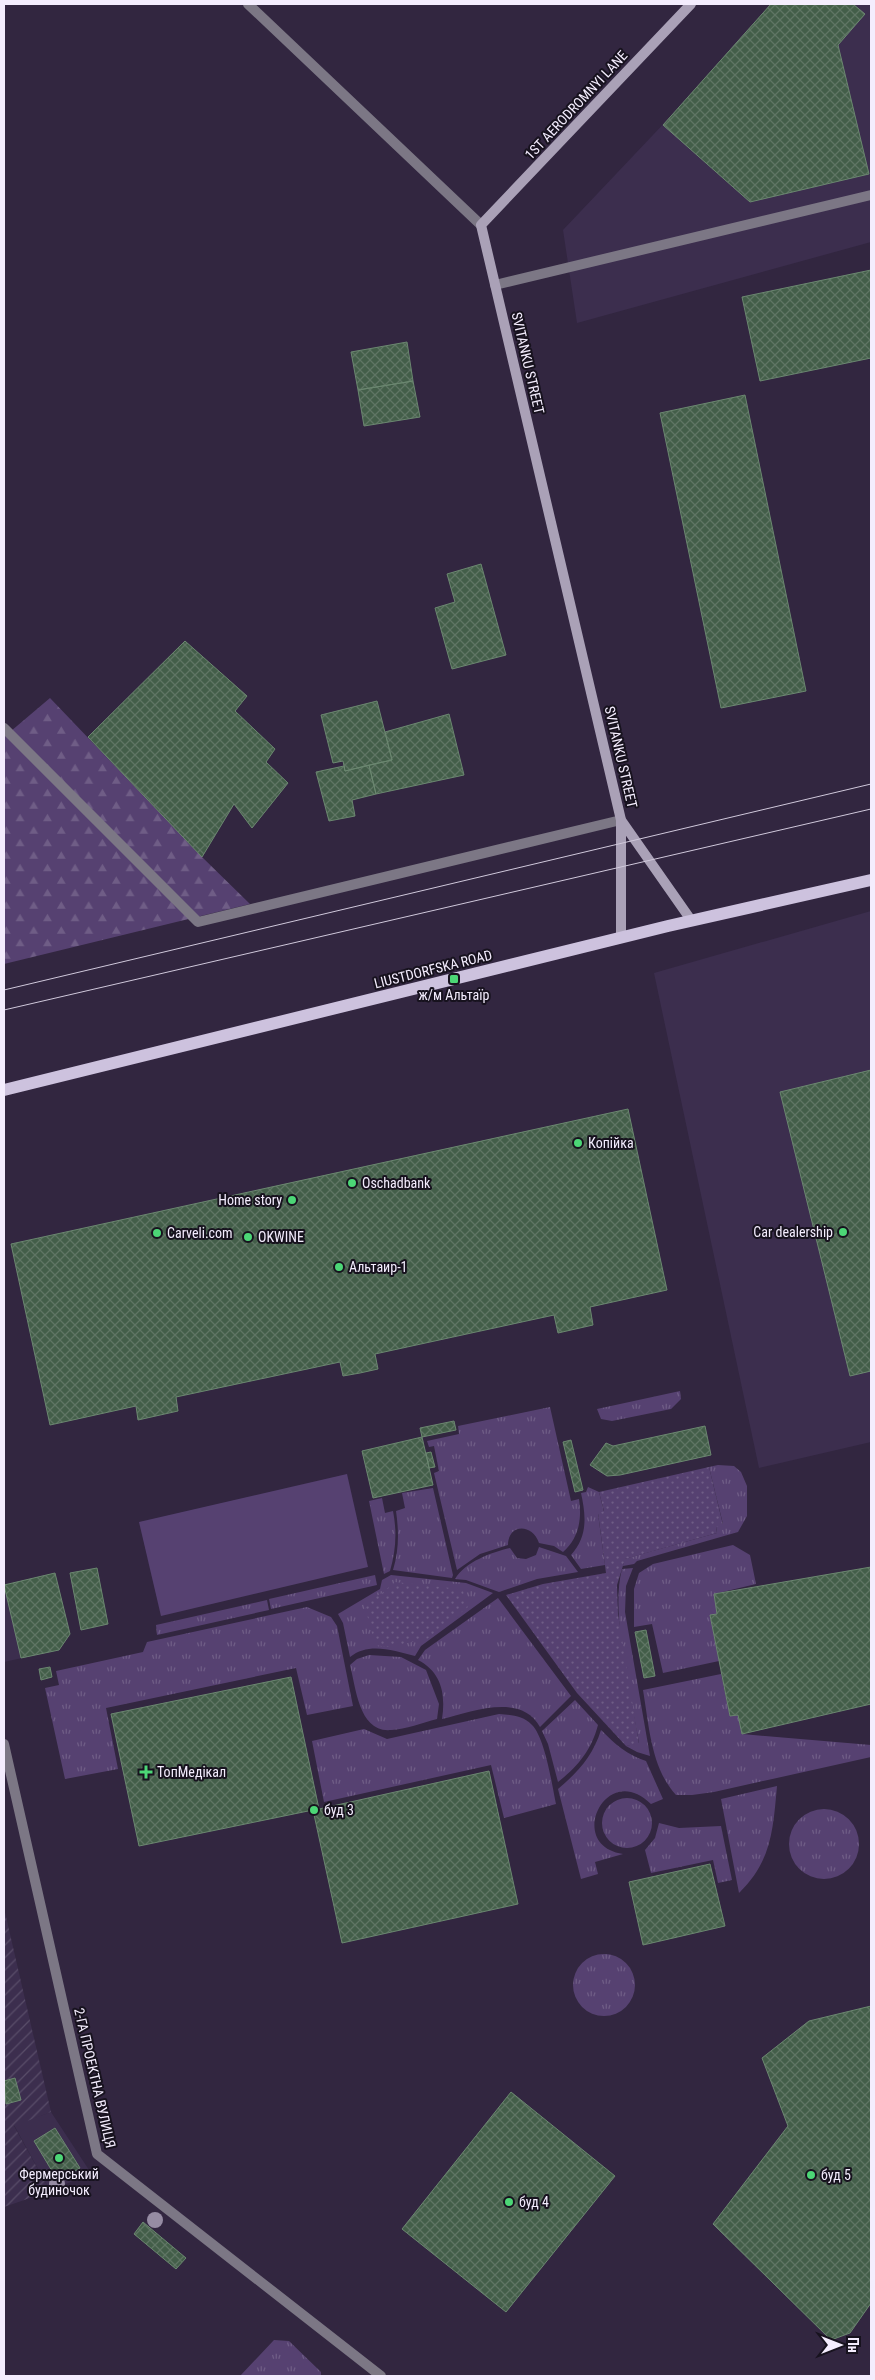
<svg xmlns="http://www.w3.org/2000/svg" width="875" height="2380" font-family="'Roboto Condensed',sans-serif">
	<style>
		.built { fill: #3c2e4e }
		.industrial { fill: url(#industrial-furrows) }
		.grass { fill: url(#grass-tufts) }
		.forest { fill: url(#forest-firs) }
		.park { fill: url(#park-dots) }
		.pitch { fill: #564171 }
		.building { fill: url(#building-cross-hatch); stroke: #6b8770 }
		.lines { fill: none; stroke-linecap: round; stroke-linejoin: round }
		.lane { stroke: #7c7785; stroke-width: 10 }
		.street { stroke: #7c7785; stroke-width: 10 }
		.secondary { stroke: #aaa1b7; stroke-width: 10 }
		.primary { stroke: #cdc2de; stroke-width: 12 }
		.tram { stroke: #d0c8db; stroke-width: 1 }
		.tree { fill: #968ca3 }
		.poi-dot { fill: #4cd676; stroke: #17121e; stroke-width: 2 }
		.labels { text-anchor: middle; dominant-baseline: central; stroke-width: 4; stroke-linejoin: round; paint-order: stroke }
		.street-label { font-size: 14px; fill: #f4edfe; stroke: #17121e }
		.poi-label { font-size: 14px; fill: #f4edfe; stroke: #17121e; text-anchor: start }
	</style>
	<defs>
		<pattern id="industrial-furrows" width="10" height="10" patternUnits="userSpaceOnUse" patternTransform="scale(1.25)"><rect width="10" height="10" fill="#3c2e4e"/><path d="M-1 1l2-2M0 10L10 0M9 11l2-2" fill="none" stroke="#594d69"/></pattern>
		<pattern id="grass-tufts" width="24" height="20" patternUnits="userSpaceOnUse" patternTransform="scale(1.25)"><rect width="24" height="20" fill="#564171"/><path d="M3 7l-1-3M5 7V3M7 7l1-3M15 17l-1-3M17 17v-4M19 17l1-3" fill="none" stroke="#6f5d86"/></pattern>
		<pattern id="forest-firs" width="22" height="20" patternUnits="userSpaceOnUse" patternTransform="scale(1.25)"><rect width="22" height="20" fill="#564171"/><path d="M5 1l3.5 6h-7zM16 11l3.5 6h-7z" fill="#6f5d86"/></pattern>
		<pattern id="park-dots" width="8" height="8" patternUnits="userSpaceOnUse" patternTransform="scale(1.25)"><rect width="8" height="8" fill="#564171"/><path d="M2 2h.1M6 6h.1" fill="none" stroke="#6f5d86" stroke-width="1.8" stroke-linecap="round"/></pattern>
		<pattern id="building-cross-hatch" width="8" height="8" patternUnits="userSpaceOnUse" patternTransform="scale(1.25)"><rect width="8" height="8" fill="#435e49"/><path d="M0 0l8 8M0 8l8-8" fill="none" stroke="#5f7564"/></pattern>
	</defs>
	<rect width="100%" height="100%" fill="#322640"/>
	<!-- built -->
	<path class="built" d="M777 4H871V242L577 323 563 230Z
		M871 911V1442L759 1468 654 973Z
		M55 1573 70 1634 59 1650 4 1662V1585Z
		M51 2112 91 2173 50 2191 14 2125Z"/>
	<!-- industrial -->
	<path class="industrial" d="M4 1908 51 2112 14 2126 50 2191 4 2207Z"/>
	<!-- grass -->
	<path class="grass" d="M680 1391 681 1399 671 1409 612 1421 601 1419 597 1409Z
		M550 1407 571 1501 579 1499C582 1519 579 1538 563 1552L554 1546 539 1543C532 1523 508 1524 508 1545L480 1554 457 1570 434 1473 439 1471 434 1446 429 1447 427 1441 459 1434 458 1426Z
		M718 1465 734 1466 741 1472 747 1486V1516L738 1532 637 1561 634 1564 623 1566 624 1559 717 1533 716 1526 723 1524 709 1467Z
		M588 1487 599 1492 604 1512 598 1514 605 1565 581 1569 571 1555C588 1536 586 1516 581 1493L586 1492Z
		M433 1488 453 1575 452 1578 393 1570C399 1550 399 1532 396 1511L405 1508 402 1493Z
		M382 1498 385 1513 393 1511C397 1532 396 1550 390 1571L384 1574 369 1501Z
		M733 1545 750 1555 756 1584 714 1594 717 1614 710 1616 719 1661 663 1673 652 1624 634 1627V1589L639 1573 653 1564Z
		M539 1547 566 1556 578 1572 537 1579 499 1592 466 1580 455 1579C465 1562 492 1552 510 1548L517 1558 526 1559 536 1555Z
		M633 1568 626 1586 625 1612 650 1756 637 1752 626 1746 639 1743C631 1695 610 1614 622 1569Z
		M375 1575 377 1585 271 1609 269 1599Z
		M391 1575 466 1583 493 1593 421 1646 415 1656C393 1650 368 1642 350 1657L343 1623 338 1614 380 1589 382 1580Z
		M498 1598 571 1696 540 1727C521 1692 471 1712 442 1719 446 1693 441 1672 418 1660L425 1650Z
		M267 1600 269 1610 157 1635 156 1625Z
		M307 1607 331 1617 337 1626 353 1706 307 1715 296 1668 106 1708 118 1769 65 1779 45 1688 59 1685 56 1671 143 1652 147 1642Z
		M369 1655 401 1657 426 1670 439 1704 437 1719C422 1723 406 1729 391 1730 359 1733 356 1688 350 1665L357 1659Z
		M721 1674 730 1716 738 1715 742 1734 871 1745V1757L714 1792 692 1795H676C651 1768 649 1725 643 1690Z
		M575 1700 598 1725C591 1751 578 1766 558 1782L548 1744 542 1731Z
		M499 1714C510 1715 523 1715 532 1725 545 1738 552 1785 556 1804L504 1818 491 1765 324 1802 312 1741 364 1729 387 1739Z
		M601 1730C615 1744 627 1755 646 1761L663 1799 651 1804C606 1759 565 1846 623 1854L595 1862 598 1874 581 1879 558 1789C578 1772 593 1756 601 1730Z
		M777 1786C773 1829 772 1861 739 1893L721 1799Z
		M602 1823a25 25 0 1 1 50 0a25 25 0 1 1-50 0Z
		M789 1844a35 35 0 1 1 70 0a35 35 0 1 1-70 0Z
		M659 1823 679 1828 721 1826 732 1880 718 1883 713 1860 651 1873 645 1850 655 1838Z
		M573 1985a31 31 0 1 1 62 0a31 31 0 1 1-62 0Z
		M274 2340 289 2341 321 2372V2376H240Z"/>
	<!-- forest -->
	<path class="forest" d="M50 698 202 857 250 904 4 964V737Z"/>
	<!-- park -->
	<path class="park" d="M709 1467 723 1525 716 1527 717 1533 625 1559 617 1585 618 1614 639 1744 626 1746 577 1693 506 1595 543 1584 606 1573 598 1513 604 1511 599 1492Z
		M395 1582 450 1588 463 1591 468 1607 427 1639 388 1647 375 1645 364 1603 382 1593Z"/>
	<!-- pitch -->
	<path class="pitch" d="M347 1474 368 1567 161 1616 139 1522Z"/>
	<!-- building -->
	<path class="building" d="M771 4H853L865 14 838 45 869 174 750 202 663 125Z
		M871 270V358L760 381 742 297Z
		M407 342 413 381 358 390 351 352Z
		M413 381 420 417 364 426 358 390Z
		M745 395 806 691 721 708 660 413Z
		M481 564 506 655 452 669 435 608 455 602 447 574Z
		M185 641 247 696 235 711 275 749 266 762 288 783 252 828 234 804 202 857 88 737Z
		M377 701 392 760 345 771 343 761 333 763 321 715Z
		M449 714 464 775 376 794 369 765 392 760 385 732Z
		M369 765 376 794 352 800 355 816 329 821 316 772 344 766 345 771Z
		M871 1070V1371L850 1376 780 1092Z
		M628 1109 667 1290 590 1307 593 1325 558 1333 554 1315 375 1354 378 1369 360 1373 343 1376 340 1362 176 1397 178 1411 138 1420 136 1406 50 1425 11 1244Z
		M454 1421 456 1430 422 1437 420 1428Z
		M705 1426 711 1455 620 1475 607 1476 590 1465 606 1443 613 1446Z
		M422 1437 433 1485 373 1498 362 1451Z
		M571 1440 583 1490 575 1492 563 1442Z
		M431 1452 435 1467 429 1468 426 1453Z
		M871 1567V1704L742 1734 738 1715 730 1716 710 1615 717 1614 714 1594Z
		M97 1568 108 1624 81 1630 70 1573Z
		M55 1573 70 1634 59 1650 21 1658 4 1585Z
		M646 1630 655 1676 644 1678 635 1632Z
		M50 1667 52 1677 41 1680 39 1669Z
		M291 1677 319 1809 489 1771 518 1904 342 1943 313 1810 139 1846 111 1714Z
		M710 1864 725 1926 643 1945 629 1882Z
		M871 2006V2303L850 2333 831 2340 713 2224 788 2126 762 2058 809 2021Z
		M15 2078 21 2100 6 2104 4 2081Z
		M511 2092 615 2176 506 2312 402 2229Z
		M55 2128 80 2168 58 2181 34 2141Z
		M143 2222 186 2258 176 2269 134 2234Z"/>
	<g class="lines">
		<!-- lane -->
		<path class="lane" d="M495 285 871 195
			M4 728 198 922 621 820"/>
		<!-- street -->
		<path class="street" d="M248 4 481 225
			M4 1744 97 2154 381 2376"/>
		<!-- secondary -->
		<path class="secondary" d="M621 820 691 920
			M621 938V820L481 225 691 4"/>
		<!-- primary -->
		<path class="primary" d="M4 1090 668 926 871 880"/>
		<!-- tram -->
		<path class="tram" d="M4 990 871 784
			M4 1010 871 809"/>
	</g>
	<!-- trees -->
	<g class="tree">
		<circle cx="57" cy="2184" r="8"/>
		<circle cx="155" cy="2220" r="8"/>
	</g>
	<!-- markers -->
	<g class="poi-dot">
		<rect x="449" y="974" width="10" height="10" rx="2.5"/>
		<circle cx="578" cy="1143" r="5"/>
		<circle cx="352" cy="1183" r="5"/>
		<circle cx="292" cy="1200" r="5"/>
		<circle cx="843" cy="1232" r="5"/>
		<circle cx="157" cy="1233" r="5"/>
		<circle cx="248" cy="1237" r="5"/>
		<circle cx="339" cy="1267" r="5"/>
		<path d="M143.5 1764.5h5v5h5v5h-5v5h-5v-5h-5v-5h5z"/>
		<circle cx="314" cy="1810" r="5"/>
		<circle cx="59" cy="2158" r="5"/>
		<circle cx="811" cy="2175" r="5"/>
		<circle cx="509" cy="2202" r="5"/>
	</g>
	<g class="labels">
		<!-- street labels -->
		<g class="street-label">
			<text transform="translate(576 105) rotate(-47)">1ST AERODROMNYI LANE</text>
			<text transform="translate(528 363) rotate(77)">SVITANKU STREET</text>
			<text transform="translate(621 757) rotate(77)">SVITANKU STREET</text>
			<text transform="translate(433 969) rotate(-14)">LIUSTDORFSKA ROAD</text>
			<text transform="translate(95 2078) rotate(77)">2-ГА ПРОЕКТНА ВУЛИЦЯ</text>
		</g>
		<!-- poi labels -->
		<g class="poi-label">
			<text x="454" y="995" text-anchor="middle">ж/м Альтаїр</text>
			<text x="588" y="1143">Копійка</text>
			<text x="362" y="1183">Oschadbank</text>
			<text x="282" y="1200" text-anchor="end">Home story</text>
			<text x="833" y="1232" text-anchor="end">Car dealership</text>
			<text x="167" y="1233">Carveli.com</text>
			<text x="258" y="1237">OKWINE</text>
			<text x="349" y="1267">Альтаир-1</text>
			<text x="157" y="1772">ТопМедікал</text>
			<text x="324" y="1810">буд 3</text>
			<text x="59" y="2174" text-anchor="middle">Фермерський<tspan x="59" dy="16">будиночок</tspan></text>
			<text x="821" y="2175">буд 5</text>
			<text x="519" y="2202">буд 4</text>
		</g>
	</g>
	<!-- border -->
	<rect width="875" height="2380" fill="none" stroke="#f4edfe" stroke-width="10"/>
	<!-- north arrow -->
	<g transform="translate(840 2345) rotate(90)" stroke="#17121e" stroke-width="4" paint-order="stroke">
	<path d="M0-4L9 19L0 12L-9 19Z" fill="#f4edfe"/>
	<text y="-8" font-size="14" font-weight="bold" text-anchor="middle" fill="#f4edfe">Пн</text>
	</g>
</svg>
